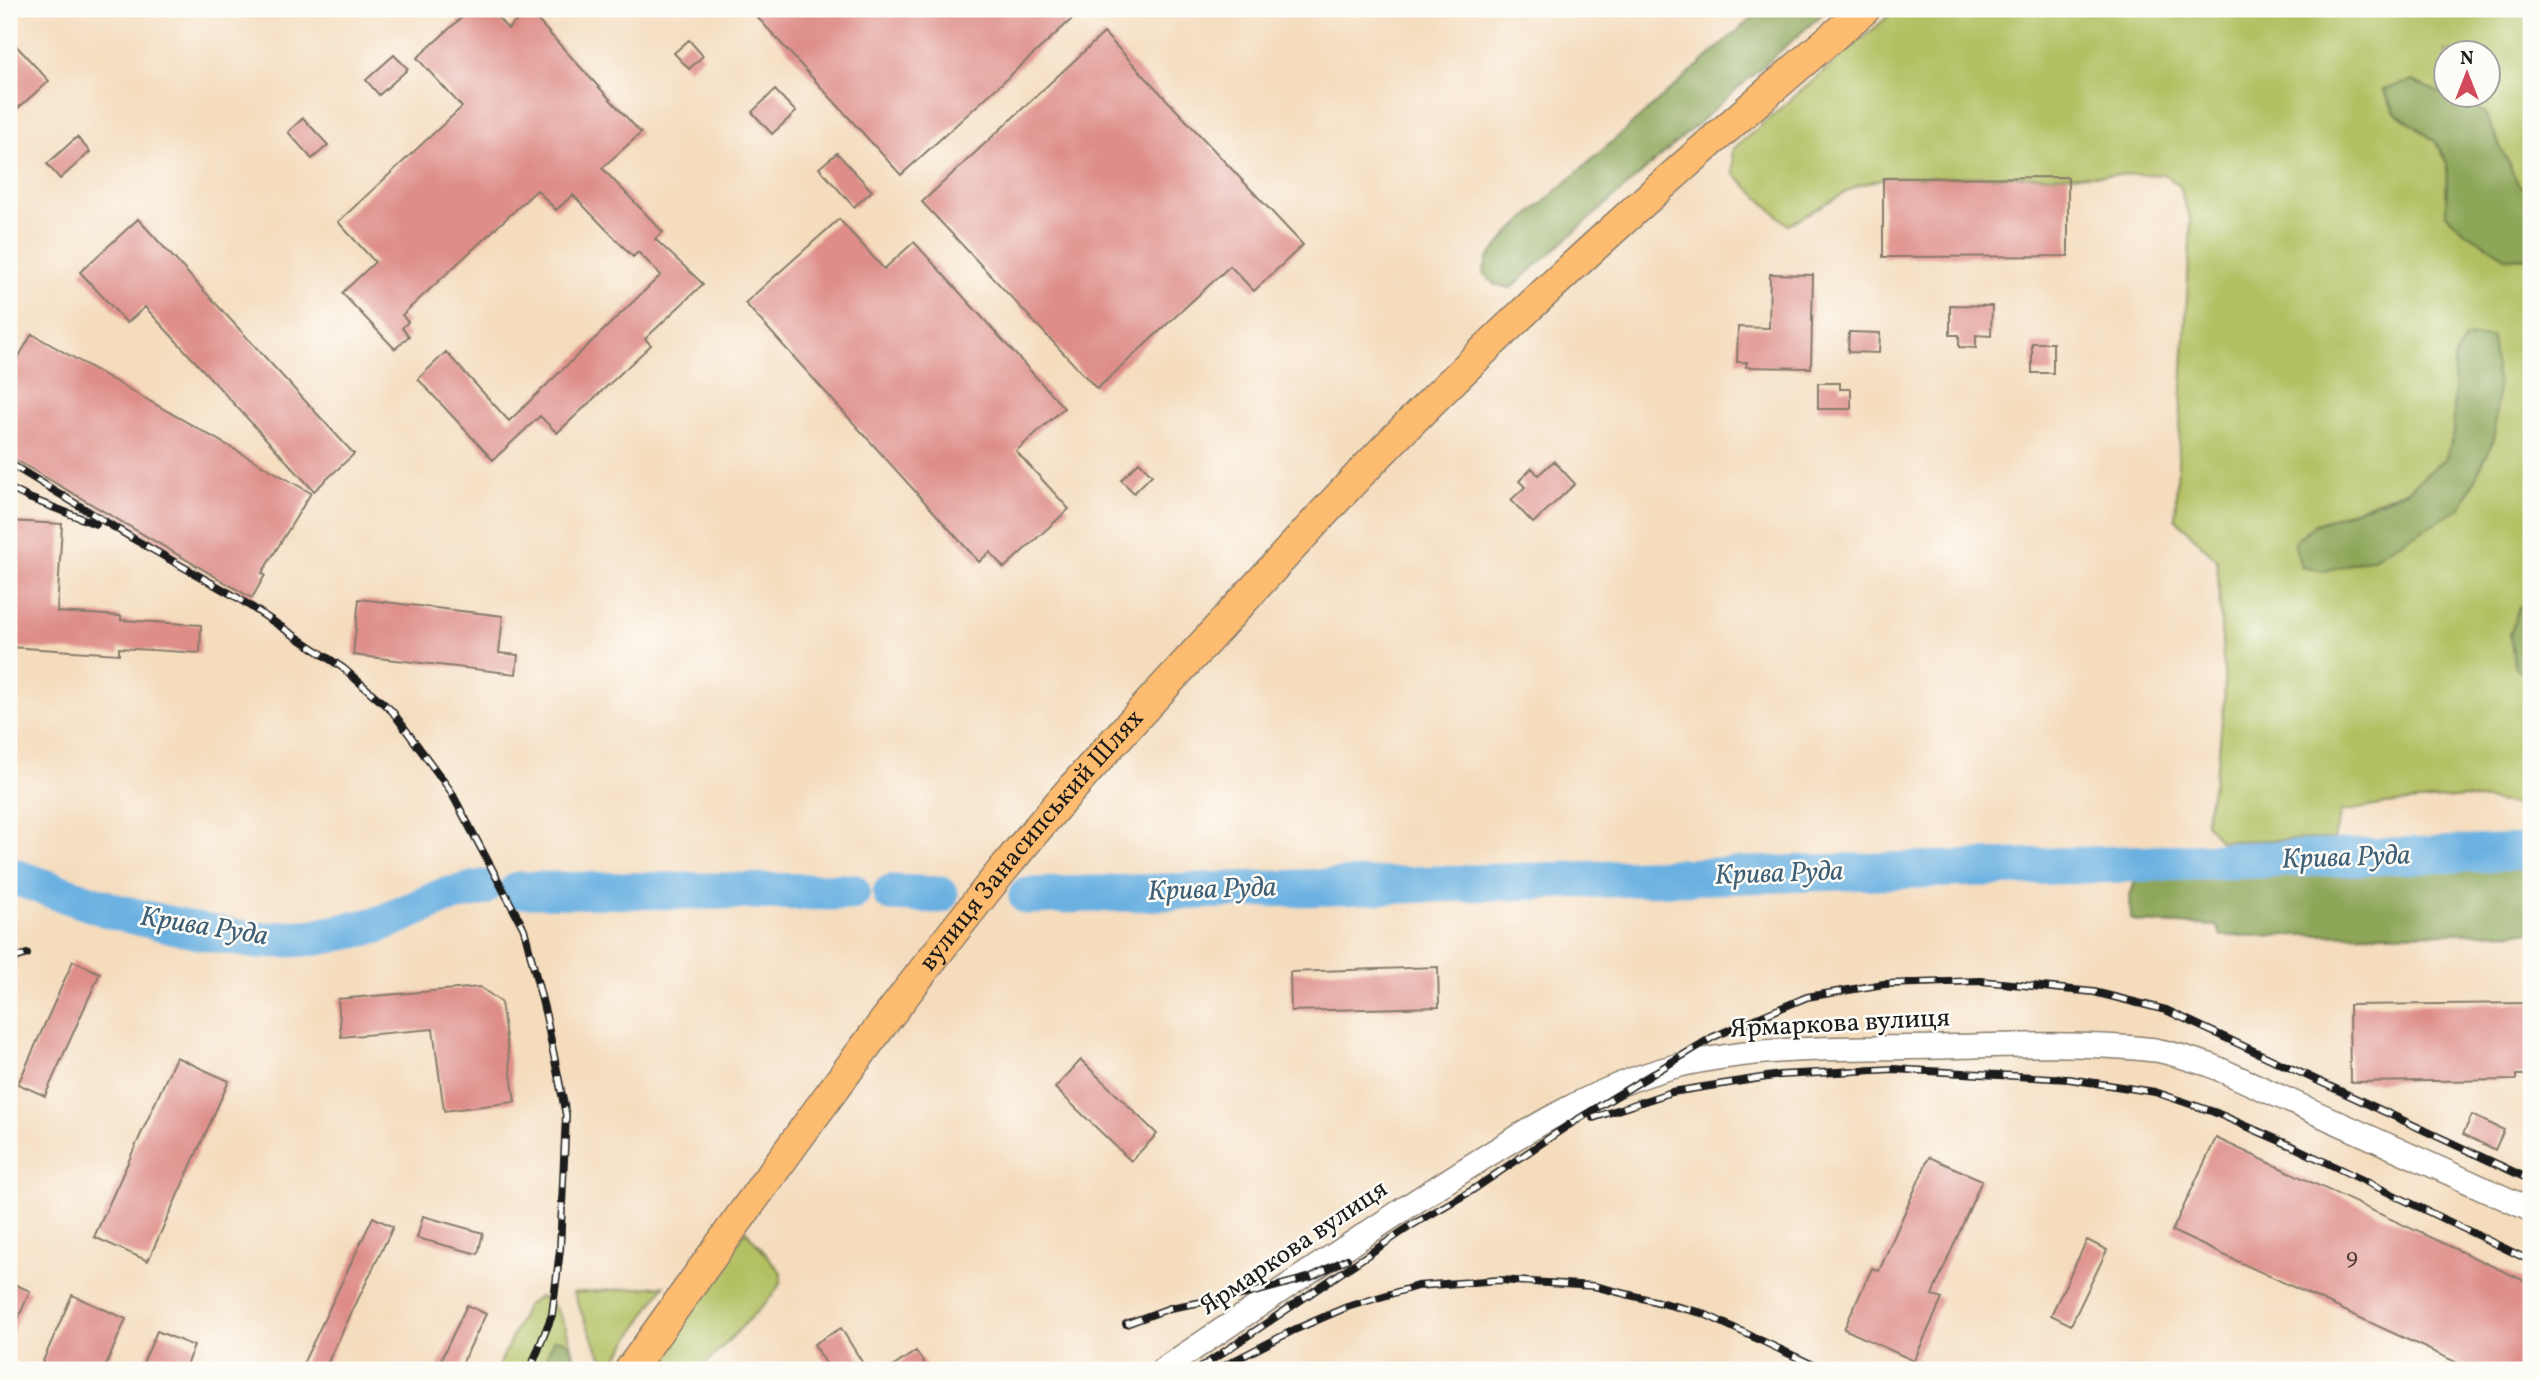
<svg xmlns="http://www.w3.org/2000/svg" width="2540" height="1379" font-family="Vollkorn,serif">
	<style>
		.green { fill: #b2c062; stroke: #676e3f; stroke-width: 2; fill-rule: evenodd }
		.forest { fill: #8da658; stroke: #54613a; stroke-width: 2 }
		.lines { fill: none; stroke-linecap: round; stroke-linejoin: round }
		.river { stroke: #6ab1e1; stroke-width: 37 }
		.building { fill: #de8d88 }
		.minor-casing { stroke: #887c6c; stroke-width: 26 }
		.major-casing { stroke: #887c6c; stroke-width: 33 }
		.minor { stroke: #fff; stroke-width: 23 }
		.major { stroke: #febc70; stroke-width: 30 }
		.rail-casing { stroke: #1c1c1c; stroke-width: 8 }
		.rail { stroke: #fdfcf7; stroke-width: 5; stroke-dasharray: 16; stroke-linecap: butt }
		.labels { text-anchor: middle; dominant-baseline: central; stroke-width: 5; stroke-linejoin: round; paint-order: stroke }
		.number-label { font-size: 23px; fill: #4c3837 }
		.street-label { font-size: 26px; fill: #1c1c1c; stroke: #fdfcf7 }
		.water-label { font-size: 28px; font-style: italic; fill: #3f5f75; stroke: #fdfcf7 }
	</style>
	<rect width="100%" height="100%" fill="#fdfcf7"/>
	<filter id="ink" filterUnits="userSpaceOnUse"><feTurbulence type="fractalNoise" baseFrequency=".0143" numOctaves="2"/><feDisplacementMap in="SourceGraphic" scale="14" xChannelSelector="R" yChannelSelector="G"/><feConvolveMatrix kernelMatrix="1 2 1 2 8 2 1 2 1" color-interpolation-filters="sRGB"/></filter>
	<filter id="wash" filterUnits="userSpaceOnUse"><feTurbulence type="fractalNoise" baseFrequency=".00686" numOctaves="4" result="noise"/><feDisplacementMap in="SourceGraphic" scale="28" xChannelSelector="R" yChannelSelector="G"/><feGaussianBlur stdDeviation="1.57" result="paint"/><feColorMatrix in="noise" values="0 0 0 0 0 0 0 0 0 0 0 0 0 0 0 0 0 1.4 0 .05"/><feComposite in="paint" operator="in"/></filter>
	<g filter="url(#wash)">
		<rect width="100%" height="100%" fill="#f4dcbd"/>
		<!-- green -->
		<path class="green" d="M1897 9H2531V195L2518 184 2484 112 2412 81 2383 90 2395 112 2435 141 2447 163 2446 214 2507 258 2531 259V604L2519 607 2515 667 2531 679V807L2466 797 2385 804 2341 812 2334 839 2220 841 2205 822 2218 760 2225 690 2217 560 2175 518 2191 222 2178 184 2163 174 1884 178 1857 186 1788 225 1734 174 1732 150ZM2446 52H2488V94H2446ZM2454 360 2461 508 2314 525 2407 490 2447 457 2454 432Z
			M746 1231 781 1272V1282L773 1295 700 1370H652L664 1347Z
			M664 1286 611 1367 598 1351 573 1293Z
			M539 1297C562 1301 574 1349 576 1370H497L526 1306Z"/>
		<!-- forest -->
		<path class="forest" d="M1762 9H1828L1511 288 1495 285 1483 273 1488 258 1509 233Z
			M2412 81 2484 112 2518 184 2531 195V259L2507 258 2464 231 2446 214 2447 163 2435 141 2395 112 2383 89Z
			M2492 337 2498 387 2494 439 2461 508 2373 558 2325 571 2301 567 2294 542 2314 525 2407 491 2447 457 2454 432V360L2465 338Z
			M2531 604V679L2515 667 2510 635 2519 607Z
			M2480 859H2531V932L2221 936 2217 926 2139 922 2131 919 2130 896 2137 875 2144 873 2346 869Z
			M555 1339C574 1340 573 1355 576 1370H543L549 1350Z"/>
		<g class="lines">
			<!-- river -->
			<path class="river" d="M9 875 116 912 198 931 258 941 318 937 378 925 445 896 482 888
				M518 890 852 892
				M891 893 940 895
				M1027 896 2531 852"/>
		</g>
		<g id="blocks">
			<!-- building -->
			<path class="building" d="M471 9H490L508 29 528 10 641 133 602 168 663 232 655 239 703 284 645 339 651 345 557 433 540 416 493 460 418 379 446 352 509 421 661 275 638 252 633 257 573 195 556 210 537 190 402 315 408 322 402 328 409 336 395 349 342 293 375 262 338 222 462 107 417 58Z
				M750 9H1083L901 175Z
				M1104 33 1303 245 1254 291 1230 266 1097 389 922 202Z
				M9 38 49 81 9 116Z
				M689 40 703 56 689 69 674 53Z
				M394 55 408 69 379 95 366 80Z
				M775 90 796 112 772 134 752 112Z
				M303 118 328 145 312 159 288 132Z
				M77 137 90 152 60 179 47 164Z
				M837 153 872 191 854 207 819 168Z
				M2068 177V256L1883 257V178Z
				M138 219 354 454 314 491 145 307 127 323 80 272Z
				M839 219 884 269 914 242 1064 408 1016 451 1069 509 1004 568 990 552 979 562 745 303Z
				M1770 274 1813 275 1811 368 1746 367 1747 362H1737L1738 327 1769 328Z
				M1950 305 1992 306 1991 336 1976 335V348L1959 347V335H1950Z
				M1849 332 1880 333 1879 353 1848 352Z
				M32 334 311 493 262 573 265 575 252 598 9 456V373Z
				M2032 343H2053V373H2032Z
				M1818 383H1840V389H1851V409H1818Z
				M1554 461 1575 484 1533 523 1511 500 1525 487 1519 481 1532 468 1538 475Z
				M1139 462 1152 475 1134 493 1121 480Z
				M9 521 62 524 57 612 121 616V620L201 625 200 653 119 648V654L9 647Z
				M359 599 503 616 499 653 518 655 516 674 353 655Z
				M73 961 100 973 45 1096 18 1084Z
				M1438 967 1439 1007 1291 1011 1290 972Z
				M480 987 501 1002 515 1102 444 1111 433 1029 341 1037 338 999Z
				M2531 1003V1075H2516V1080L2350 1082 2349 1005Z
				M176 1057 229 1081 148 1261 94 1237Z
				M1081 1060 1157 1134 1131 1161 1055 1088Z
				M2472 1115 2504 1130 2495 1150 2463 1134Z
				M2216 1138 2531 1284V1370H2473L2172 1231Z
				M1929 1157 1982 1180 1932 1295 1942 1299 1914 1361 1844 1329 1872 1268 1879 1271Z
				M423 1216 483 1233 478 1254 417 1238Z
				M373 1217 393 1227 324 1370H300Z
				M2087 1240 2107 1250 2071 1325 2051 1315Z
				M9 1282 30 1291 9 1340Z
				M72 1295 126 1319 104 1370H39Z
				M467 1305 486 1314 459 1370H436Z
				M841 1328 867 1370H830L814 1344Z
				M157 1331 194 1346 184 1370H140Z
				M916 1351 929 1370H888Z"/>
		</g>
	</g>
	<g filter="url(#ink)">
		<use href="#blocks" fill-opacity="0" stroke="#887c6c" stroke-width="2"/>
		<g class="lines">
			<defs>
				<path id="minor" d="M1162 1370C1252 1310 1342 1249 1433 1190 1510 1141 1586 1089 1676 1066 1762 1045 1851 1049 1938 1047 2009 1045 2084 1042 2155 1050 2173 1053 2192 1060 2210 1065L2531 1210"/>
				<g id="major">
					<path id="s1" d="M630 1370C751 1202 871 1033 1001 872 1067 791 1139 714 1210 637 1260 582 1310 527 1361 473 1519 309 1691 157 1865 9"/>
				</g>
			</defs>
			<!-- minor casing -->
			<use href="#minor" class="minor-casing"/>
			<!-- major casing -->
			<use href="#major" class="major-casing"/>
			<!-- minor -->
			<use href="#minor" class="minor"/>
			<!-- major -->
			<use href="#major" class="major"/>
			<defs>
				<path id="rail" d="M9 463 132 538 238 598 343 668 392 711 450 790 524 929 546 1016 566 1115 560 1250 552 1315 530 1370
					M9 488 29 498 96 524
					M9 960 27 954
					M1593 1118 1672 1092 1780 1075 1893 1069 2069 1079 2155 1092 2214 1112 2294 1147 2531 1261
					M1126 1324 1170 1308 1251 1293 1311 1277 1347 1259
					M1197 1370 1412 1225 1471 1191 1567 1126 1713 1037 1807 997 1884 984 1981 981 2094 992 2166 1010 2531 1180
					M1216 1370 1294 1330 1347 1307 1417 1286 1500 1280 1594 1286 1702 1313 1824 1370"/>
			</defs>
			<!-- rail casing -->
			<use href="#rail" class="rail-casing"/>
			<!-- rail -->
			<use href="#rail" class="rail"/>
		</g>
	</g>
	<g class="labels">
		<!-- number labels -->
		<g class="number-label">
			<text x="2352" y="1258">9</text>
		</g>
		<!-- street labels -->
		<g class="street-label">
			<text stroke="none"><textPath href="#s1" startOffset="665">вулиця Занасипський Шлях</textPath></text>
			<text transform="translate(1840 1024) rotate(-3)">Ярмаркова вулиця</text>
			<text transform="translate(1294 1248) rotate(-34)">Ярмаркова вулиця</text>
		</g>
		<!-- water labels -->
		<g class="water-label">
			<text transform="translate(2346 858) rotate(-2)">Крива Руда</text>
			<text transform="translate(1779 874) rotate(-2)">Крива Руда</text>
			<text transform="translate(1212 890) rotate(-2)">Крива Руда</text>
			<text transform="translate(204 927) rotate(9)">Крива Руда</text>
		</g>
	</g>
	<!-- margin -->
	<rect width="2540" height="1379" fill="none" stroke="#fdfcf7" stroke-width="35"/>
	<!-- north arrow -->
	<g transform="translate(2467 74)"><circle r="33" fill="#fdfcf7" stroke="#a3a29f" stroke-width="2"/>
	<path d="M0-5L12 26L0 18L-12 26Z" fill="#d1495b"/>
	<text y="-10" font-size="19" font-weight="bold" text-anchor="middle" fill="#1c1c1c">N</text>
	</g>
</svg>
